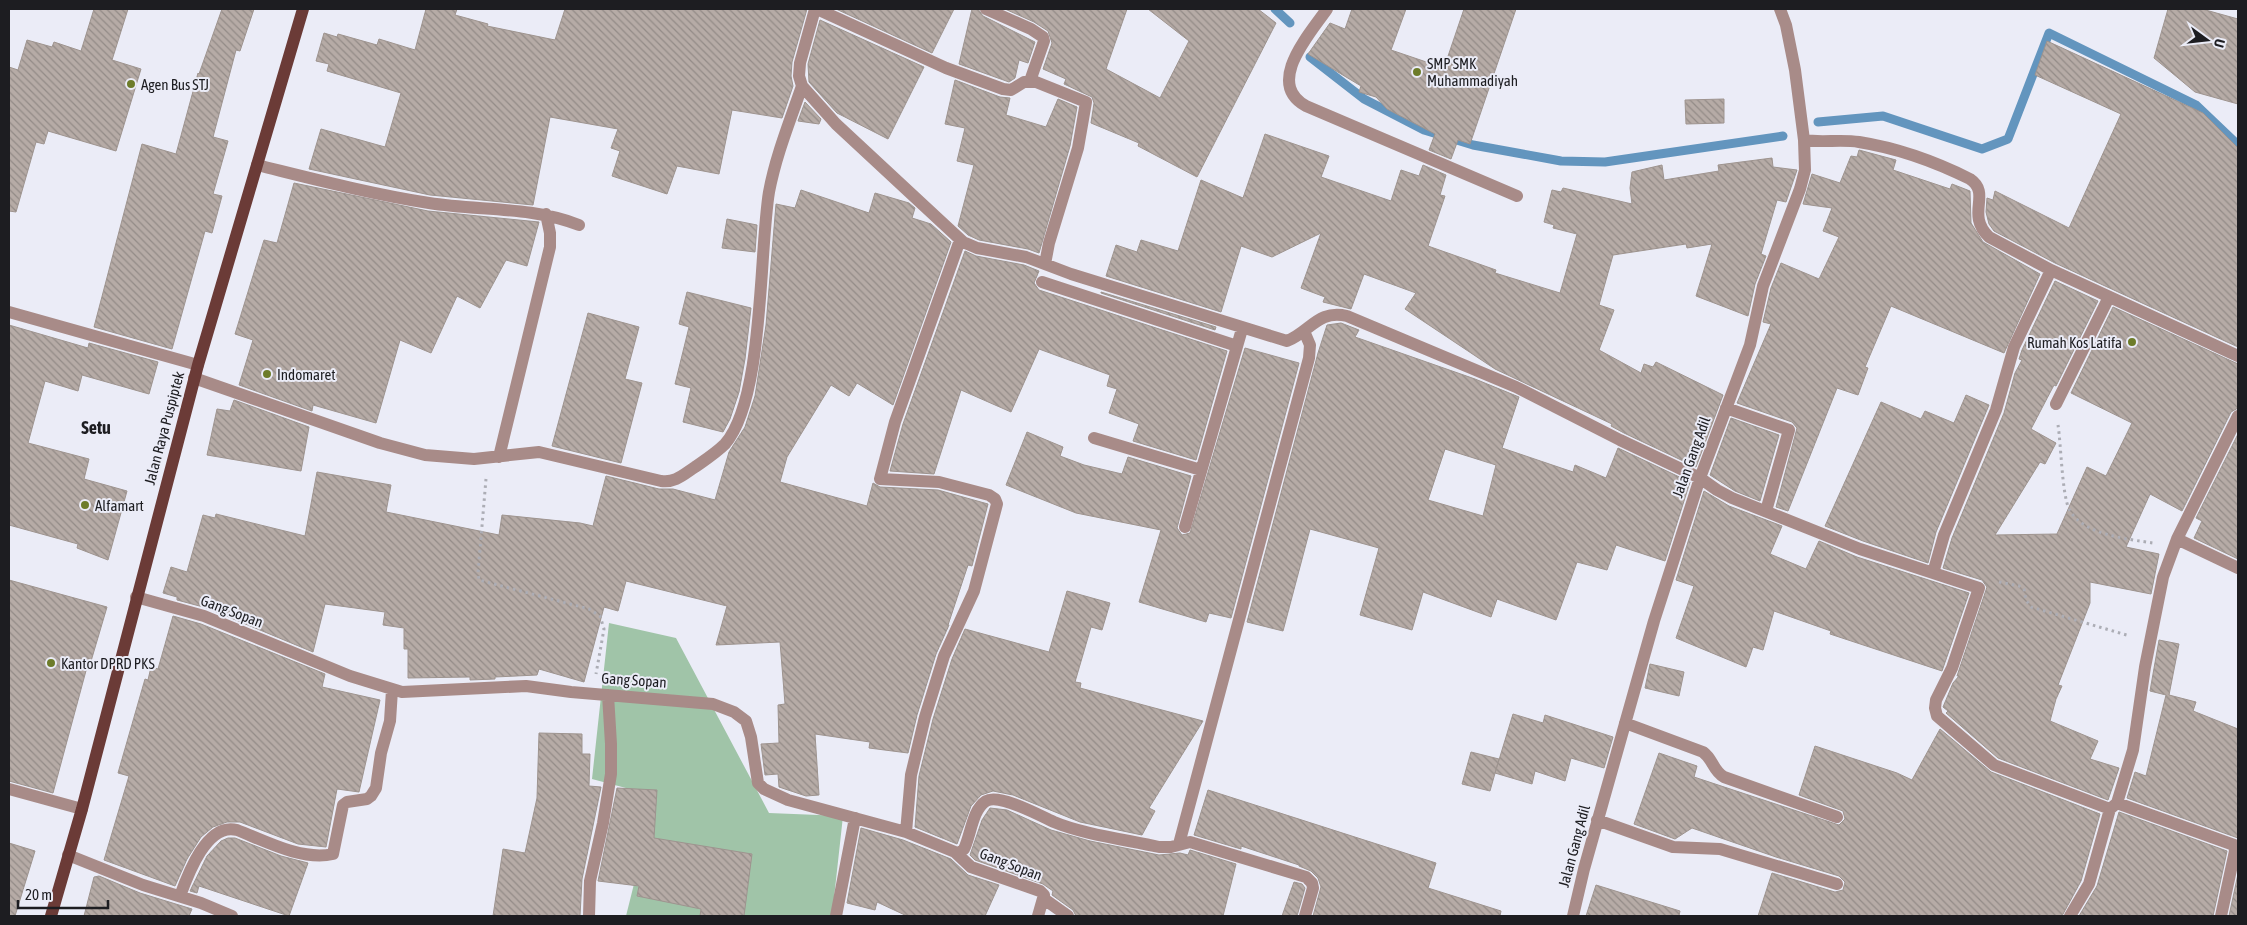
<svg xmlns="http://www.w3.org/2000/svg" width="2247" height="925" font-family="'Asap Condensed',sans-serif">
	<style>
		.green { fill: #a0c4a8 }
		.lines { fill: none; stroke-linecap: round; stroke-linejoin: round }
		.stream { stroke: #6395be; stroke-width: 9 }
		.building { fill: url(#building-back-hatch); stroke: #9e948f; fill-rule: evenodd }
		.path { stroke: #acadb5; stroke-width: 3; stroke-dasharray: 2.5 4; stroke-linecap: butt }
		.minor { stroke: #a88b88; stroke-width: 12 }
		.major { stroke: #6b3b37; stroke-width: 12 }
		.poi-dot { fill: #6d7c2a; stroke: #ebecf7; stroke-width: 2 }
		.labels { text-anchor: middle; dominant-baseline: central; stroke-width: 4; stroke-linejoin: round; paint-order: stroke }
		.poi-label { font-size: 15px; fill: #1d1d21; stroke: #ebecf7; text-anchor: start }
		.street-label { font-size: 15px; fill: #1d1d21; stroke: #ebecf7 }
		.quarter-label { font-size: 18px; font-weight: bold; fill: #1d1d21; stroke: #ebecf7 }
	</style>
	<defs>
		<pattern id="building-back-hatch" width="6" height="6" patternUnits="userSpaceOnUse" patternTransform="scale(1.25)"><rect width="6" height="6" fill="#b6aba6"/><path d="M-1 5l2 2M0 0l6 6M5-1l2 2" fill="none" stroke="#938b87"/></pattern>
	</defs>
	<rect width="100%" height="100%" fill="#ebecf7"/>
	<!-- green -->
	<path class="green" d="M609 623 676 638 769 813 843 816 832 916H626L656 796 592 779Z"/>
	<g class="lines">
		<!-- stream -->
		<path class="stream" d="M1275 9 1290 23
			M1310 57 1364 99 1424 130 1473 145 1561 161 1605 162 1783 136
			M1818 122 1883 116 1982 149 2008 139 2049 33 2196 105 2238 145"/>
	</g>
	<!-- building -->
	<path class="building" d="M94 9H128L112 60 141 69 116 151 48 131 44 144 36 142 16 212 9 211V67L18 70 27 40 52 47 54 42 81 51Z
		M222 9H254L240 51 236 50 213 137 228 141 213 194 222 196 212 233 205 231 172 349 94 327 142 144 176 154 198 73 199 74Z
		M426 9H457L455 15 488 24 487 26 555 40 565 9H807L792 62 791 76 793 86 782 118 732 110 719 174 677 166 667 194 612 176 620 151 611 148 618 129 550 117 533 205 430 195 309 169 321 129 385 147 401 93 327 71 329 64 316 61 324 33 337 37 338 34 377 45 379 39 415 50Z
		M836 9H954L932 53Z
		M972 9H978L983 16 1035 42 1028 63 1019 60 1015 78 1009 82 959 64Z
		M1005 9H1127L1106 69 1160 98 1189 41 1148 9H1258L1276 23 1197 177 1138 146 1139 143 1091 123 1094 103 1092 97 1064 84 1066 79 1043 69 1052 43 1048 31 1034 22Z
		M1352 9H1406L1391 50 1444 68 1464 9H1516L1470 144 1458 140 1451 159 1429 150 1435 134 1387 109 1376 97 1359 92 1361 86 1308 54 1330 23 1345 29Z
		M2168 9H2202L2238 19V104L2195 92 2154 58Z
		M820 20 924 67 888 139 837 113 809 82 808 64Z
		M2047 41 2203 113 2238 148V347L2055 263 1994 231 1989 224 1986 212 1987 198 1993 200 1995 191 2069 228 2121 114 2035 75Z
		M955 80 1000 97 1010 98 1006 115 1046 127 1058 99 1077 107 1070 146 1039 253 1028 249 979 240 968 235 958 226 974 165 957 161 965 128 945 124Z
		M1724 99V123L1686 124 1685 100Z
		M805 102 821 119 819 124 798 121Z
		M1265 134 1329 156 1321 177 1391 201 1401 170 1419 176 1423 165 1446 175 1440 195 1445 196 1428 246 1496 270 1495 273 1560 293 1577 234 1553 228 1554 225 1544 222 1552 190 1561 192 1563 188 1632 204 1630 188 1632 172 1662 165 1664 180 1719 171 1718 165 1772 158 1773 167 1797 170 1786 202 1777 200 1761 254 1766 256 1755 284 1748 316 1696 296 1712 244 1687 248 1686 244 1613 255 1599 305 1614 310 1599 350 1641 373 1644 364 1653 367 1656 362 1723 395 1696 467 1624 433 1611 426 1612 424 1495 369 1405 309 1416 293 1364 274 1351 309 1323 302 1325 297 1301 288 1321 233 1272 257 1241 246 1221 312 1106 276 1116 245 1137 252 1141 240 1178 251 1201 180 1243 198Z
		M1859 150 1896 160 1893 170 1950 189 1952 184 1970 191 1971 223 1983 242 2040 274 2004 353 1891 306 1865 367 1868 368 1858 395 1837 388 1788 511 1776 507 1797 428 1792 422 1737 403 1771 324 1763 322 1771 288 1781 263 1819 279 1839 237 1823 231 1832 208 1803 204 1812 174 1840 183 1851 156 1857 157Z
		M294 183 428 211 539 222 527 266 506 260 480 308 457 296 431 353 400 340 376 423 313 405 312 411 239 385 253 340 235 334 264 240 277 243Z
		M801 190 869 213 875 193 909 203 915 208 912 218 931 224 951 242 893 405 857 383 849 396 831 385 787 457 780 482 867 506 873 483 880 487 938 490 988 504 972 566 968 565 948 625H949L936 654 917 715 908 753 869 748 870 742 815 734 819 795 806 796 779 787 778 774 765 775 761 744 779 743 778 705 785 704 780 642 716 645 727 606 626 581 618 611 604 607 584 682 539 669 537 675 495 677V679L470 680V677L408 678V649H404V628L383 625 385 612 325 604 313 652 207 608 177 600V597L163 593 171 567 187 572 203 515 215 518 216 514 305 536 317 472 391 485 386 512 499 535 502 515 580 523 593 526 606 476 659 489H673L715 500 729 452 745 427 755 396 766 325 776 204 795 208Z
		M727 219 757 225 755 252 722 248Z
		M965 251 976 256 1024 265 1039 271 1034 283 1039 290 1227 351 1196 460 1133 441 1139 424 1109 413 1117 389 1107 386 1110 375 1039 349 1011 412 961 390 934 474 890 471 903 424Z
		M2055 281 2098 301 2056 386 2054 385 2031 429 2056 443 2045 464 2040 462 1995 535 2057 534 2087 467 2106 476 2132 423 2071 393 2113 307 2238 364V408L2231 412 2182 511 2150 494 2126 547 2159 554 2151 594 2090 582V603L2058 685 2062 686 2056 699 2050 721 2098 741 2090 759 2119 768 2108 800 1998 758 1946 713 1948 711 1943 707 1953 683 1959 676H1957L1987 587 1982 580 1943 568 1952 538 2004 413 2015 373 2022 360 2019 359 2022 350Z
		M687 292 751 308 745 359 739 392 730 419 723 432 683 422 691 388 675 384 689 327 679 324Z
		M1101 292 1216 327 1215 330 1101 293Z
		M588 313 639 327 625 379 642 383 621 463 552 446Z
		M1341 323 1359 330 1355 337 1475 379 1519 397 1502 448 1573 472 1575 465 1606 478 1618 448 1690 482 1665 561 1616 545 1607 570 1577 562 1556 620 1497 599 1491 617 1423 592 1412 630 1360 615 1379 548 1310 529 1283 631 1247 622 1318 353 1327 325ZM1445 449 1496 465 1483 516 1428 500Z
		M9 325 88 348 89 343 158 362 149 394 82 375 78 391 45 381 28 443 89 459 84 479 127 491 108 560 77 548 78 544 9 525Z
		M1245 348 1299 363 1231 618 1209 613 1206 622 1139 602 1161 530 1076 513 1006 485 1027 432 1063 447 1060 456 1084 465 1122 474 1128 457 1191 476 1177 528 1182 535 1190 533Z
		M1966 395 1989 405 1936 532 1928 563 1863 541 1825 526 1881 402 1921 419 1925 411 1954 423Z
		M234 400 309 427 301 471 207 455 217 409 230 411Z
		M1731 418 1779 435 1760 501 1735 491 1710 475Z
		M2238 434V559L2194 538 2202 521 2196 518Z
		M1704 491 1729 506 1782 526 1770 554 1806 569 1819 541 1857 557 1969 593 1942 671 1830 634 1831 631 1774 611 1763 650 1753 647 1746 667 1676 638 1694 586 1676 580Z
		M9 580 107 607 89 668 87 667 53 793 9 781Z
		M1067 591 1110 603 1102 630 1091 627 1075 682 1081 683 1080 688 1203 721 1149 808 1155 811 1142 835 1080 822 1013 795 993 791 981 795 971 806 957 844 915 827 919 776 933 719 952 659 965 629 1049 652Z
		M173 616 201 624 325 674 322 687 380 700 359 792 337 789 326 847 298 844 240 822H227L213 827 201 837 187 859 175 886 104 860 129 776 118 773 145 679 148 680 151 667 158 669Z
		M2159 640 2179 644 2169 695 2196 702 2193 711 2238 729V838L2127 798 2135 772 2146 776 2166 695 2150 691Z
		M1650 664 1684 672 1679 696 1645 688Z
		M1513 714 1543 723 1545 715 1613 737 1604 768 1571 758 1565 781 1535 771 1532 784 1495 773Z
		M1940 729 1991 772 2100 814 2081 881 2062 916H1758L1772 873 1835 892 1843 890 1845 882 1839 876 1776 857 1692 828 1675 839 1634 824 1659 753 1697 766 1694 777 1839 825 1845 819 1843 811 1799 795 1815 746 1897 773 1912 780Z
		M539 733 582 734V754H590L589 786 601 787 582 879 580 916H493L503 849 525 853 537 798Z
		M1471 752 1499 759 1490 791 1462 784Z
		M617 788 657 790 654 838 752 854 744 916H700L701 909 637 896 639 886 598 881Z
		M1208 790 1436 863 1428 888 1501 911 1500 916H1313L1321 887 1318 878 1311 871 1299 866V865L1241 846V849L1194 835Z
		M990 808 1007 810 1051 830 1090 841 1159 855 1180 853 1188 855 1190 850 1236 864 1223 916H1076L1073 910 1052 895 1053 891 1043 884 975 860 970 855 982 820Z
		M2119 812 2227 851 2213 916H2079L2097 886Z
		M861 828 903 840 951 859 968 875 999 885 985 916H907L877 902 875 910 847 903Z
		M228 838H235L281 856 308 863 289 916 199 886 197 893 190 891 207 856 221 841Z
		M9 843 35 851 15 916H9Z
		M2238 874V916H2229Z
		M99 876 140 893 192 909 189 916H84L94 877Z
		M1294 882 1302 884 1305 888 1297 916H1282Z
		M1596 885 1680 911 1679 916H1586Z"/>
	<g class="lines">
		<!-- path -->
		<path class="path" d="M2058 425C2061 444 2062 494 2069 509 2082 535 2128 539 2153 543
			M486 479 478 573 479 580 589 609 600 616 604 629 596 674
			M1999 582 2019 586 2024 589 2026 600 2031 607 2130 636"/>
		<!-- minor -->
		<path class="minor" d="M815 9 800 63 799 76 802 86 836 124 963 242 977 248 1026 257 1071 274 1287 341C1310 332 1318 309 1347 316L1516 387 1620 440 1700 478 1717 490 1732 498 1860 549 1979 588 1952 668 1936 700 1935 708 1937 716 1994 765 2110 809
			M817 9 946 68 1003 89 1011 90 1024 82H1036L1086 102 1078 148 1049 243 1045 264
			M986 9 1031 29 1043 37 1044 41 1030 81
			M1327 9C1309 35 1265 83 1306 106L1517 196
			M1804 140C1822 143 1841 139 1859 142 1897 148 1936 162 1970 179 1992 194 1965 214 1989 237L2051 270 2238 356
			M257 165C314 179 371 194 429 203 480 211 530 206 579 225
			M1042 282 1237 346
			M9 312 198 365
			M194 378 380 443 425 455 474 459 539 452 661 481C675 483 683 475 695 467 705 460 716 453 725 444 764 399 759 253 769 192 776 155 790 121 802 86
			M2056 404 2109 297
			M1726 408 1789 430 1766 511
			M1094 438 1201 470
			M499 457 550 247V233L546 214
			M1185 527 1242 329
			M2177 539 2238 568
			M1933 573 1944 535 1996 410 2014 347 2051 270
			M136 597 204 616 350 676 402 692 526 686 571 692 713 704 734 712 746 721 751 737 758 783 764 789 788 800 906 832 955 852 971 867 1040 891 1044 895 1038 916
			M1625 723 1703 752C1713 759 1713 771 1724 777L1837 817
			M9 789 82 809
			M2117 803 2234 845 2235 851 2221 916
			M1597 820 1673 847 1720 849 1837 884
			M906 832 911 775 925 717 944 656 974 591 997 504 995 499 989 495 939 482 880 479 895 422 960 240
			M1179 844 1309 358 1310 345 1304 331
			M955 852 959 853 964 849C971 835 972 810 986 801 999 793 1041 816 1054 822 1082 834 1128 840 1159 847H1171L1190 842 1306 877 1312 883 1313 888 1305 916
			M68 855 143 885 201 903 232 916
			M180 896C188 874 207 822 237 830 265 841 302 861 333 854L343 805 347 802 367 799 371 796 376 788 381 753 390 721 392 690
			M1044 899 1068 916
			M589 916 590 881 603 823 611 774V744L608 695
			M836 916 855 818
			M1573 916 1584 869 1654 621 1700 478 1750 345 1763 286 1800 189 1805 170 1804 140 1795 70 1786 25 1780 9
			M2070 916 2089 884 2110 809 2117 803 2133 750 2145 667 2163 577 2177 539 2238 416"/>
		<!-- major -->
		<path class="major" d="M51 916 82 809 198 365 303 9"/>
	</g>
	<!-- markers -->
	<g class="poi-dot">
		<circle cx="1417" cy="72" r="5"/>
		<circle cx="131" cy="84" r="5"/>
		<circle cx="2132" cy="342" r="5"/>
		<circle cx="267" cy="374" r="5"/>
		<circle cx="85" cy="505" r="5"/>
		<circle cx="51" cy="663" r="5"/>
	</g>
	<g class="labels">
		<!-- poi labels -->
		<g class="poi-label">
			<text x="1427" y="63">SMP SMK<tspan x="1427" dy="17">Muhammadiyah</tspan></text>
			<text x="141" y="84">Agen Bus STJ</text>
			<text x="2122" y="342" text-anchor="end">Rumah Kos Latifa</text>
			<text x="277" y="374">Indomaret</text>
			<text x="95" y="505">Alfamart</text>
			<text x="61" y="663">Kantor DPRD PKS</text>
		</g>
		<!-- street labels -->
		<g class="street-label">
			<text transform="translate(164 428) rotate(-75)">Jalan Raya Puspiptek</text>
			<text transform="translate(1691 457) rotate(-70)">Jalan Gang Adil</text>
			<text transform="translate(232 611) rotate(21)">Gang Sopan</text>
			<text transform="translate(634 680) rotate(4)">Gang Sopan</text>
			<text transform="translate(1574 846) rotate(-75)">Jalan Gang Adil</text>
			<text transform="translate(1011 864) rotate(21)">Gang Sopan</text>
		</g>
		<!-- quarter labels -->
		<g class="quarter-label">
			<text x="96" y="427">Setu</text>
		</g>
	</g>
	<!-- border -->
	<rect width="2247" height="925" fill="none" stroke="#1d1d21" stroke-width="20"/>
	<!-- north arrow -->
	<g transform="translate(2207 40) rotate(105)" stroke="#ebecf7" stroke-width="4" paint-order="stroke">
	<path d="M0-4L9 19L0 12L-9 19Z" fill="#1d1d21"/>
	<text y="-8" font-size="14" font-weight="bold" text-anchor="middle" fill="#1d1d21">U</text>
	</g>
	<!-- scale -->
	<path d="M18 900v8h90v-8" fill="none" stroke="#1d1d21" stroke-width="2.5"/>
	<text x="25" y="900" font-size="15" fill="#1d1d21" stroke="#ebecf7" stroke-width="4" paint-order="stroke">20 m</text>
</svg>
